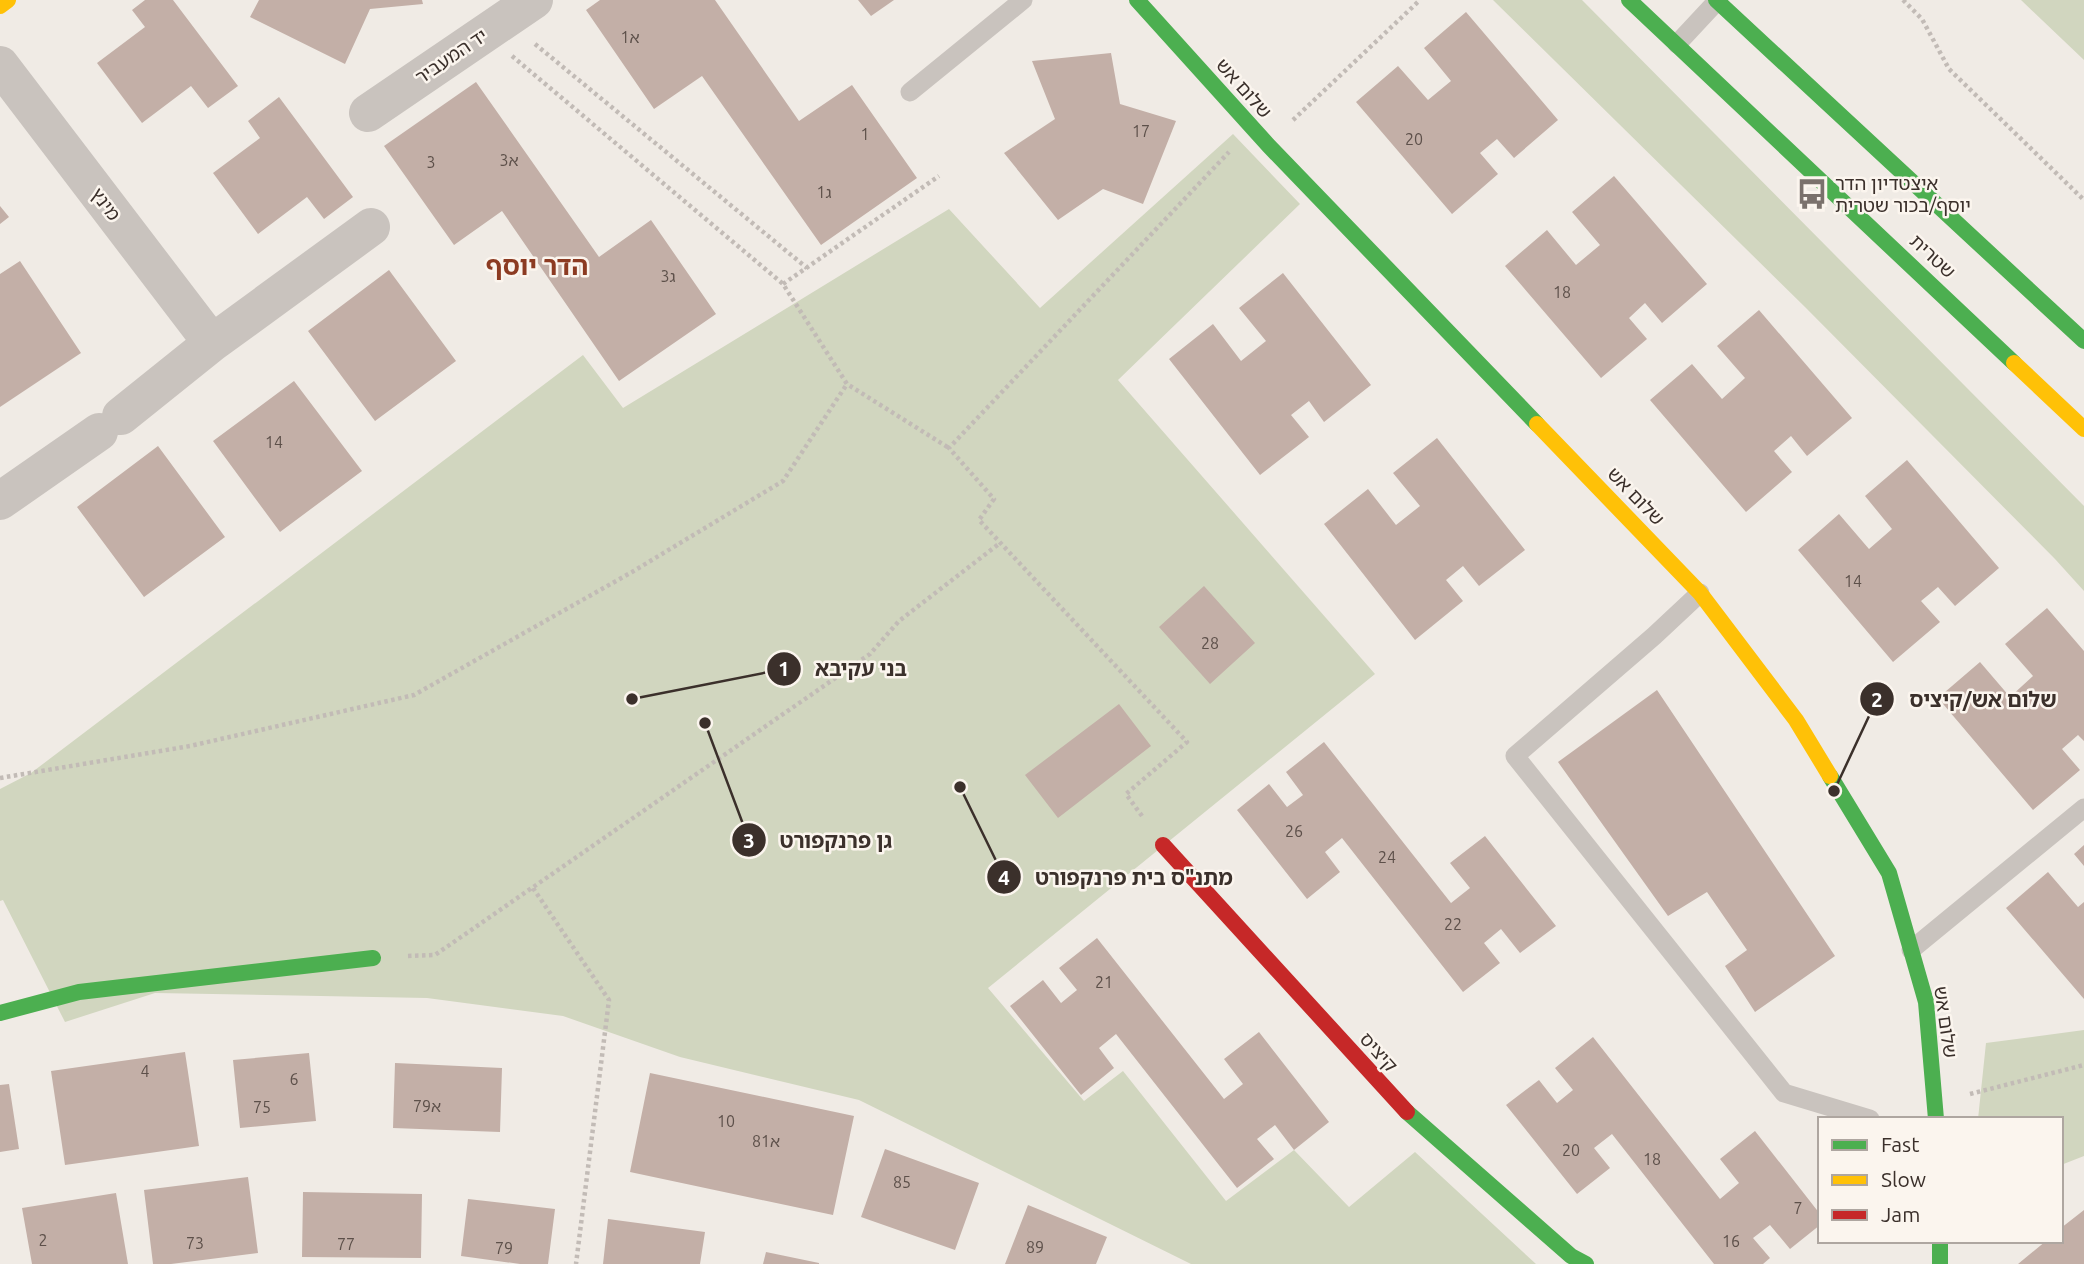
<svg xmlns="http://www.w3.org/2000/svg" width="2084" height="1264" font-family="Ubuntu,'Noto Sans Hebrew',sans-serif">
	<style>
		.green { fill: #d1d6bf }
		.building { fill: #c3afa7 }
		.lines { fill: none; stroke-linecap: round; stroke-linejoin: round }
		.path { stroke: #c2bbb6; stroke-width: 4.5; stroke-dasharray: 3.5 3.5; stroke-linecap: butt }
		.lane { stroke: #c9c3be; stroke-width: 19 }
		.street { stroke: #c9c3be; stroke-width: 38 }
		.fast { stroke: #4caf50; stroke-width: 16 }
		.slow { stroke: #ffc107; stroke-width: 16 }
		.jam { stroke: #c62828; stroke-width: 16 }
		.labels { text-anchor: middle; dominant-baseline: central; stroke-width: 5; stroke-linejoin: round; paint-order: stroke }
		.number-label { font-size: 16px; fill: #5d504a }
		.street-label { font-size: 19px; fill: #3b302b; stroke: #fbf5ee }
		.poi-label { font-size: 19px; fill: #3b302b; stroke: #fbf5ee; text-anchor: start }
		.district-label { font-size: 26px; font-weight: bold; fill: #8c3b22; stroke: #fbf5ee }
		.leader { fill: none; stroke: #3b302b; stroke-width: 2.5 }
		.callout-dot { fill: #3b302b; stroke: #fbf5ee; stroke-width: 2.5 }
		.mark-label { font-size: 21px; text-anchor: middle; font-weight: bold; fill: #fff }
		.callout-label { font-size: 21px; text-anchor: middle; font-weight: bold; fill: #3b302b; stroke: #fbf5ee; stroke-width: 5; stroke-linejoin: round; paint-order: stroke }
	</style>
	<rect width="100%" height="100%" fill="#f0ebe5"/>
	<!-- green -->
	<path class="green" d="M1493 0H1582L2084 506V591L2055 559 1805 307Z
		M2021 0H2084V60Z
		M1233 134 1300 204 1118 380 1375 674 988 988 1084 1101 1123 1071 1226 1201 1294 1150 1349 1207 1415 1152 1536 1264H1191L859 1100 680 1057 563 1016 427 998 155 993 65 1022 3 900 0 901V789L31 773 583 355 623 408 949 209 1040 308Z
		M2084 1030V1156L2061 1165V1119H1978L1986 1043Z"/>
	<!-- building -->
	<path class="building" d="M145 0H173L238 86 208 108 191 86 142 123 97 63 145 27 132 10Z
		M259 0H422L423 4 370 9 345 64 250 17Z
		M600 0H715L799 121 852 85 917 178 821 245 702 76 654 109 586 10Z
		M858 0H894L871 16Z
		M1466 12 1558 120 1514 158 1497 139 1480 153 1498 174 1452 214 1356 102 1398 66 1428 100 1451 81 1424 48Z
		M1111 53 1120 104 1176 121 1143 204 1103 189 1058 220 1004 153 1055 119 1032 61Z
		M476 82 599 257 651 220 716 314 619 381 502 211 454 245 384 146Z
		M279 97 353 197 324 219 307 197 258 234 213 173 260 138 248 121Z
		M1614 176 1707 284 1662 323 1645 303 1629 318 1647 339 1601 378 1505 266 1547 230 1576 265 1600 245 1572 212Z
		M0 206 9 217 0 224Z
		M20 261 81 353 0 407V274Z
		M389 270 456 361 375 421 308 331Z
		M1283 273 1371 385 1324 422 1309 401 1291 415 1309 437 1260 475 1169 359 1213 324 1241 361 1266 341 1239 308Z
		M1759 310 1852 418 1807 456 1791 436 1774 451 1792 472 1746 512 1650 400 1692 364 1722 399 1745 378 1717 346Z
		M294 381 362 471 280 532 213 441Z
		M1437 438 1525 550 1479 586 1463 566 1446 580 1463 601 1415 640 1324 524 1368 489 1396 525 1420 506 1393 473Z
		M158 446 225 537 144 597 77 507Z
		M1907 460 1999 568 1955 606 1938 587 1921 601 1940 622 1893 662 1798 550 1839 514 1869 549 1892 529 1865 496Z
		M1204 586 1255 643 1210 684 1159 627Z
		M2047 608 2084 651V741L2078 735 2062 749 2080 770 2033 810 1938 698 1980 662 2010 697 2033 676 2005 644Z
		M1657 690 1835 956 1755 1012 1725 966 1747 950 1707 892 1668 916 1558 762Z
		M1119 704 1151 746 1058 818 1025 775Z
		M1324 742 1451 903 1470 888 1450 863 1485 836 1556 926 1520 953 1501 929 1484 943 1500 963 1463 992 1342 838 1325 852 1340 872 1307 899 1237 810 1269 784 1287 807 1303 795 1286 772Z
		M2084 845V866L2074 854Z
		M2048 872 2078 907 2084 902V999L2006 908Z
		M1097 938 1224 1099 1243 1084 1224 1059 1259 1032 1329 1122 1294 1150 1275 1125 1257 1139 1274 1159 1237 1188 1116 1034 1099 1048 1114 1068 1081 1095 1010 1006 1043 980 1061 1003 1077 990 1059 968Z
		M1593 1037 1720 1199 1739 1183 1720 1159 1755 1131 1820 1214V1225L1790 1249 1770 1225 1753 1238 1770 1258 1763 1264H1714L1612 1134 1594 1148 1610 1168 1577 1194 1506 1105 1539 1080 1557 1103 1573 1090 1555 1068Z
		M185 1052 199 1146 65 1165 51 1071Z
		M309 1053 316 1121 240 1128 233 1060Z
		M395 1063 502 1068 500 1132 393 1128Z
		M650 1073 854 1116 833 1215 630 1172Z
		M9 1084 19 1149 0 1152V1085Z
		M885 1149 979 1183 955 1250 861 1217Z
		M248 1177 258 1253 171 1264H153L144 1190Z
		M303 1192 422 1194 421 1258 302 1257Z
		M116 1193 128 1264H32L22 1208Z
		M468 1199 555 1209 548 1264H520L461 1256Z
		M1028 1205 1107 1237 1096 1264H1005Z
		M2084 1210V1264H2018L2046 1241H2061V1228Z
		M608 1219 705 1232 700 1264H603Z
		M766 1252 819 1263V1264H763Z"/>
	<g class="lines">
		<!-- path -->
		<path class="path" d="M1903 0 1922 19 1949 69 2084 200
			M535 44 807 268
			M512 56 783 284 847 384 949 448
			M1293 120 1420 0
			M783 284 939 176
			M0 778 190 746 414 695 632 572 783 481 847 384
			M1142 816 1126 794 1187 742 979 520 994 499 949 448 1229 152
			M533 888 609 1000 576 1264
			M408 956 435 955 870 654 899 621 1000 543
			M1970 1094 2084 1065"/>
		<!-- lane -->
		<path class="lane" d="M1677 44 1718 0
			M910 92 1023 0
			M1700 593 1654 636 1515 756 1784 1093 1870 1119
			M1911 950 2084 808"/>
		<!-- street -->
		<path class="street" d="M0 65 212 343
			M368 113 534 0
			M121 416 212 343 371 227
			M0 501 99 432"/>
		<!-- fast -->
		<path class="fast" d="M1137 0 1268 145 1537 424
			M1629 0 2014 363
			M1716 0 2084 341
			M1830 776 1889 873 1926 1002 1936 1119
			M0 1013 79 992 373 958
			M1407 1112 1571 1256 1586 1264
			M1940 1241V1264"/>
		<!-- slow -->
		<path class="slow" d="M0 6 8 0
			M2014 363 2084 429
			M1537 424 1700 593 1796 720 1830 776"/>
		<!-- jam -->
		<path class="jam" d="M1163 845 1407 1112"/>
	</g>
	<!-- icons -->
	<defs>
		<symbol id="bus-bare" viewBox="-9 -9 18 18"><path d="M-5-6H5V4H4V6H2V4H-2V6H-4V4H-5ZM-3.5-4V0h7V-4ZM-3.5 1.2v1.5H-2V1.2ZM2 1.2v1.5H3.5V1.2Z" fill="#7a716c" stroke="#fbf5ee" stroke-width="2.5" paint-order="stroke"/></symbol>
	</defs>
	<g fill-rule="evenodd">
		<use href="#bus-bare" x="1790" y="172" width="44" height="44"/>
	</g>
	<g class="labels">
		<!-- number labels -->
		<g class="number-label">
			<text x="630" y="37">1א</text>
			<text x="1141" y="131">17</text>
			<text x="865" y="134">1</text>
			<text x="1414" y="139">20</text>
			<text x="509" y="160">3א</text>
			<text x="431" y="162">3</text>
			<text x="824" y="192">1ג</text>
			<text x="668" y="276">3ג</text>
			<text x="1562" y="292">18</text>
			<text x="274" y="442">14</text>
			<text x="1853" y="581">14</text>
			<text x="1210" y="643">28</text>
			<text x="1294" y="831">26</text>
			<text x="1387" y="857">24</text>
			<text x="1453" y="924">22</text>
			<text x="1104" y="982">21</text>
			<text x="145" y="1071">4</text>
			<text x="294" y="1079">6</text>
			<text x="427" y="1106">79א</text>
			<text x="262" y="1107">75</text>
			<text x="726" y="1121">10</text>
			<text x="766" y="1141">81א</text>
			<text x="1571" y="1150">20</text>
			<text x="1652" y="1159">18</text>
			<text x="902" y="1182">85</text>
			<text x="1798" y="1208">7</text>
			<text x="43" y="1240">2</text>
			<text x="1731" y="1241">16</text>
			<text x="195" y="1243">73</text>
			<text x="346" y="1244">77</text>
			<text x="1035" y="1247">89</text>
			<text x="504" y="1248">79</text>
		</g>
		<!-- street labels -->
		<g class="street-label">
			<text transform="translate(451 56) rotate(-34)">יד המעביר</text>
			<text transform="translate(1244 88) rotate(48)">שלום אש</text>
			<text transform="translate(106 204) rotate(53)">מינץ</text>
			<text transform="translate(1933 256) rotate(43)">שטרית</text>
			<text transform="translate(1636 496) rotate(46)">שלום אש</text>
			<text transform="translate(1946 1022) rotate(82)">שלום אש</text>
			<text transform="translate(1379 1052) rotate(48)">קיציס</text>
		</g>
		<!-- poi labels -->
		<g class="poi-label">
			<text x="1835" y="183">איצטדיון הדר<tspan x="1835" dy="22">יוסף/בכור שטרית</tspan></text>
		</g>
		<!-- district labels -->
		<g class="district-label">
			<text x="537" y="265">הדר יוסף</text>
		</g>
	</g>
	<!-- callouts -->
	<path class="leader" d="M632 699L784 669M1834 791L1877 699M705 723L749 840M960 787L1004 877"/>
	<g class="callout-dot">
		<circle cx="632" cy="699" r="7"/>
		<circle cx="1834" cy="791" r="7"/>
		<circle cx="705" cy="723" r="7"/>
		<circle cx="960" cy="787" r="7"/>
		<circle cx="784" cy="669" r="18"/>
		<circle cx="1877" cy="699" r="18"/>
		<circle cx="749" cy="840" r="18"/>
		<circle cx="1004" cy="877" r="18"/>
	</g>
	<g class="mark-label">
		<text x="784" y="676">1</text>
		<text x="1877" y="707">2</text>
		<text x="749" y="848">3</text>
		<text x="1004" y="885">4</text>
	</g>
	<g class="callout-label">
		<text x="861" y="676">בני עקיבא</text>
		<text x="1983" y="707">שלום אש/קיציס</text>
		<text x="836" y="848">גן פרנקפורט</text>
		<text x="1134" y="885">מתנ"ס בית פרנקפורט</text>
	</g>
	<!-- legend -->
	<rect x="1818" y="1117" width="245" height="126" fill="#fbf5ee" stroke="#aea6a0" stroke-width="2"/>
	<rect x="1832" y="1140" width="35" height="10" fill="#4caf50" stroke="#aea6a0" stroke-width="2"/>
	<text x="1881" y="1152" font-size="21" fill="#3b302b">Fast</text>
	<rect x="1832" y="1175" width="35" height="10" fill="#ffc107" stroke="#aea6a0" stroke-width="2"/>
	<text x="1881" y="1187" font-size="21" fill="#3b302b">Slow</text>
	<rect x="1832" y="1210" width="35" height="10" fill="#c62828" stroke="#aea6a0" stroke-width="2"/>
	<text x="1881" y="1222" font-size="21" fill="#3b302b">Jam</text>
</svg>
